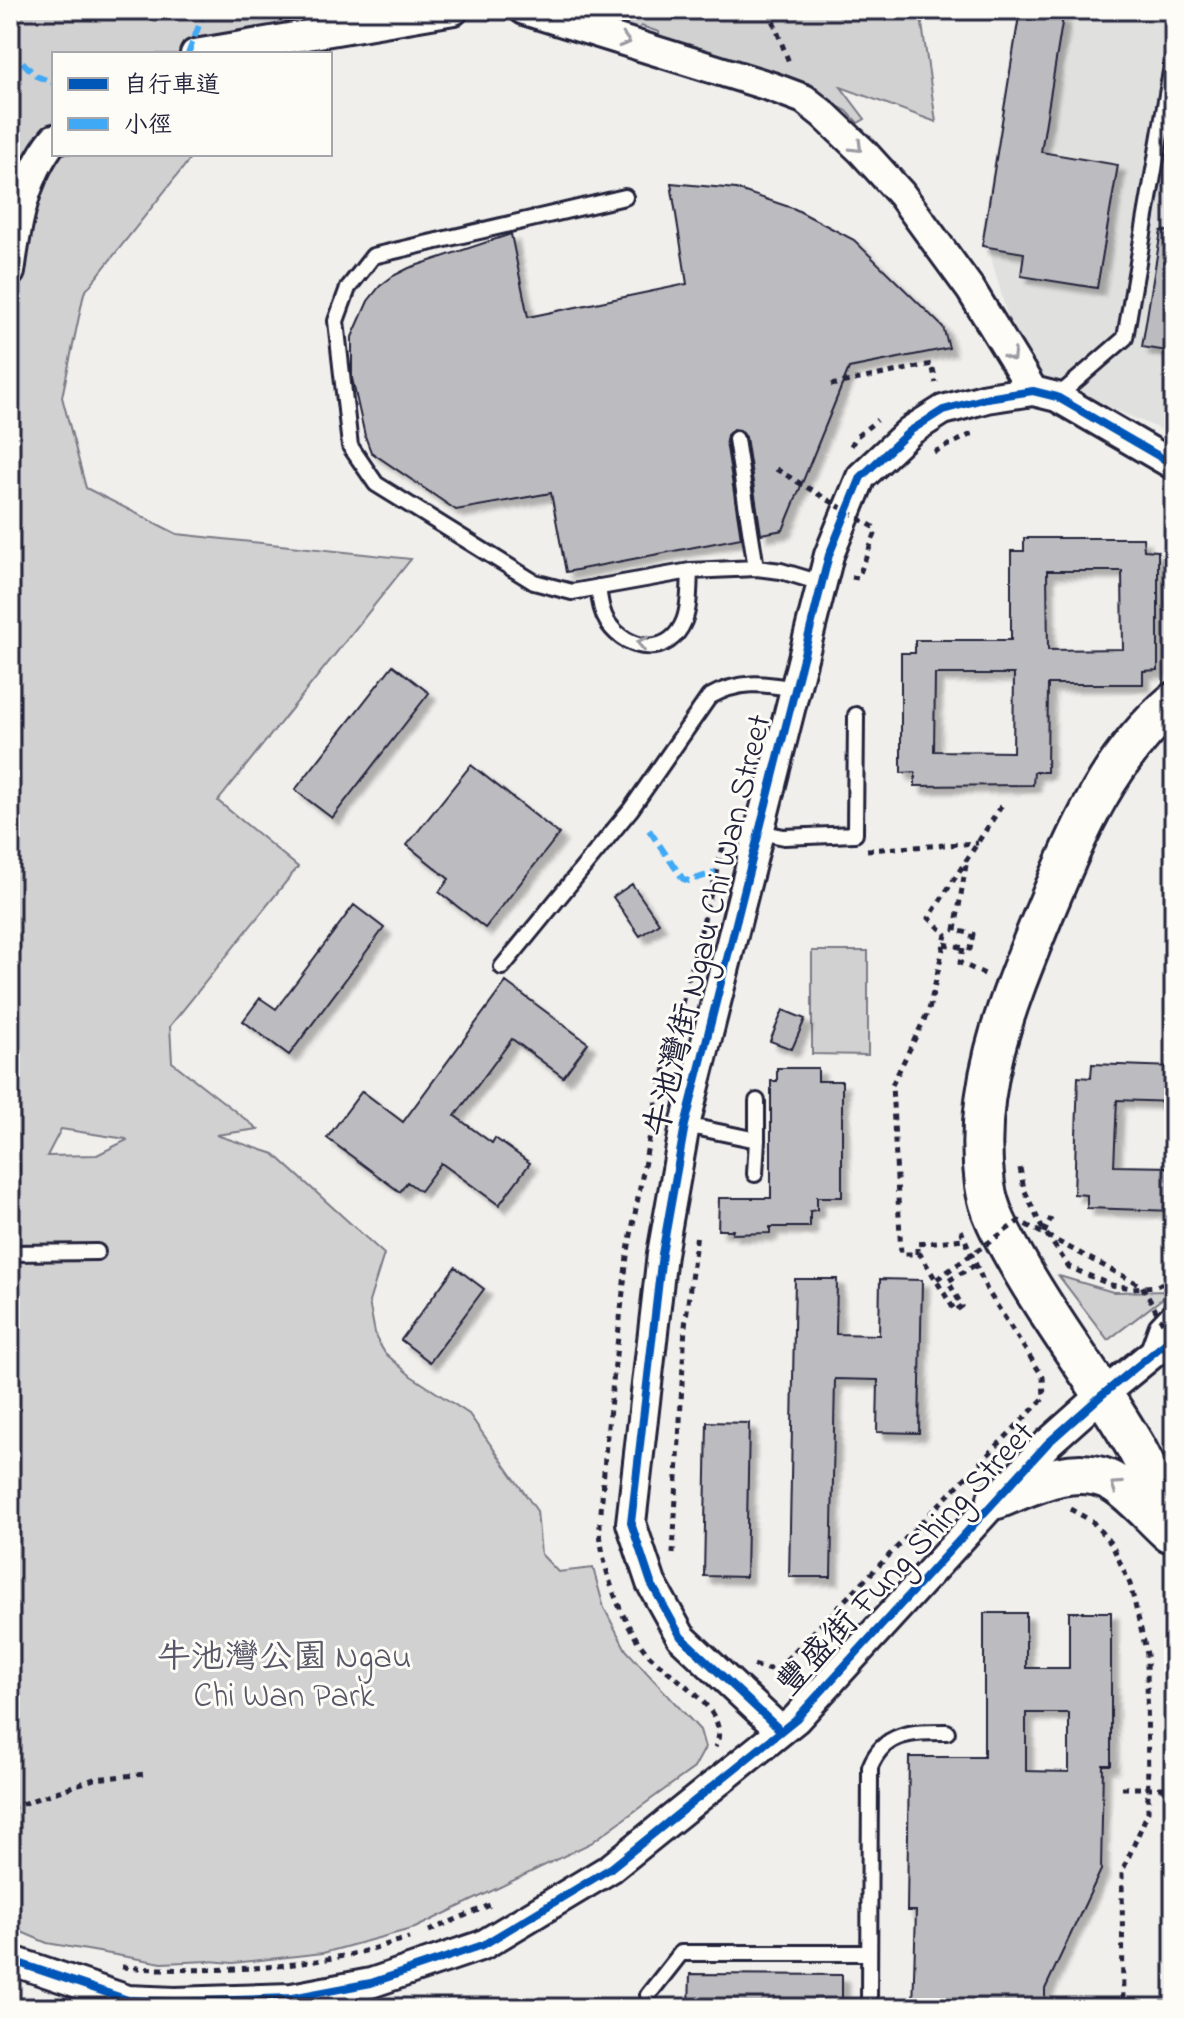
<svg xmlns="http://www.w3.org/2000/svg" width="1184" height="2018" font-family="'Indie Flower','LXGW WenKai TC',sans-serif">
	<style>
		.built { fill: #e0e0df }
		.green { fill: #d2d1d1; stroke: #7a7a86; stroke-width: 2; fill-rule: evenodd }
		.building { fill: #bcbcc0; stroke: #22223b; stroke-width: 2; fill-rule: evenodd; filter: url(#shadow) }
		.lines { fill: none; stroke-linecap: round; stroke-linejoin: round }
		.lane-casing { stroke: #22223b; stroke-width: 20 }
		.street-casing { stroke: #22223b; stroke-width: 34 }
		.secondary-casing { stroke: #22223b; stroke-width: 44 }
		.path { stroke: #22223b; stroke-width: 5; stroke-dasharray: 6 6; stroke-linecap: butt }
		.lane { stroke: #fdfcf7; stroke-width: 14 }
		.street { stroke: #fdfcf7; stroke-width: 28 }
		.secondary { stroke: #fdfcf7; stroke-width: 38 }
		.path-bridge { stroke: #22223b; stroke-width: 5; stroke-dasharray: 6 6; stroke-linecap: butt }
		.quiet { stroke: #3fa9f5; stroke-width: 6; stroke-dasharray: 12 6; stroke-linecap: butt }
		.cycleway-casing { stroke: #fdfcf7; stroke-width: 13 }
		.cycleway { stroke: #0057b8; stroke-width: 8 }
		.oneway { stroke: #9a9aa2 }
		.labels { text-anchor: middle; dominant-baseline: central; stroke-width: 6; stroke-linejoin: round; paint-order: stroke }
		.street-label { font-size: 34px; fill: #22223b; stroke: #fdfcf7 }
		.park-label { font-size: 34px; fill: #575768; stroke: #fdfcf7 }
	</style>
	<defs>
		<filter id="shadow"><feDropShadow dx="7" dy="7" stdDeviation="2" flood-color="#0004"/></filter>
	</defs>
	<rect width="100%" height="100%" fill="#f0efec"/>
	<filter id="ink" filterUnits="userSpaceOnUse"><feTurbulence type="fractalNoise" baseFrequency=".0125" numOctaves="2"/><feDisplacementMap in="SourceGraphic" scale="16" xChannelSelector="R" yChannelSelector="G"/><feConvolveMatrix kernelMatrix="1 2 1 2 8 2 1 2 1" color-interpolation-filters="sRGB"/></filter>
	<g filter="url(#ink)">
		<!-- built -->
		<path class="built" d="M1018 10H1174V435L1022 370 983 227Z"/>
		<!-- green -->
		<path class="green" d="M10 10H412L310 27 285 54H54V154H194L84 293 62 397 86 488 177 534 411 559 218 801 298 867 170 1026 172 1062 258 1129 216 1135 274 1154 384 1254 369 1302 376 1338 385 1353 411 1376 469 1414 537 1511 541 1554 558 1572 593 1568 604 1608 626 1650 700 1730 705 1748 694 1768 591 1843 415 1928 323 1953 233 1963 209 1961 162 1963 47 1943 10 1927V1232L16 1230 20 1164 10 1162ZM61 1129 126 1139 127 1140 97 1155 47 1156Z
			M550 10H920L936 122 841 87 865 119 858 123 847 111 824 99 661 46 659 32 641 26 634 35Z
			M812 951H868V1055L812 1054Z
			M1059 1276 1113 1292 1172 1291 1108 1340Z"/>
		<!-- building -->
		<path class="building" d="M1020 10 1063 17 1041 152 1118 165 1097 288 1021 276 1024 253 982 246Z
			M671 183 736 189 795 209 854 240 943 327 949 348 849 368 783 530 761 534 746 437 740 430 734 429 727 435 726 441 741 538 566 572 551 493 456 510 371 452 365 436 352 378V337L368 301 380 286 393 276 409 268 511 234 528 317 687 284Z
			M1161 231 1174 232V352L1142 347Z
			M1024 538H1143L1144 550 1158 551V670L1143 671V684H1048L1047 772H1034L1033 785 915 786V772L901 773V653H915V640H1011V551H1024ZM1047 571H1122L1123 649 1048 650ZM935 674H1014L1013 752 934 751Z
			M393 665 429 693 332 818 295 790Z
			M471 765 559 834 485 928 439 892 449 879 407 845Z
			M632 884 659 923 640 936 613 897Z
			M354 905 384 928 289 1055 243 1021 260 998 276 1009Z
			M506 982 588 1043 563 1077 512 1039 455 1116 492 1143 495 1138 530 1163 499 1205 441 1163 420 1191 407 1182 400 1192 327 1138 362 1091 403 1122Z
			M783 1010 805 1019 792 1049 770 1041Z
			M1092 1064 1174 1067V1102L1117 1100 1114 1166 1174 1167V1211L1087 1208V1195L1074 1194 1078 1077 1091 1078Z
			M777 1068H818V1081H842V1197H817V1210L810 1211V1227H770V1233L732 1234 733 1230H718L719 1198H771V1081H777Z
			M455 1267 484 1289 430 1362 401 1340Z
			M795 1279H837L836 1334 879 1335 880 1279 922 1280 919 1433 877 1432 878 1380 835 1379 831 1577H789Z
			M707 1422 749 1423 746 1577 704 1576Z
			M1069 1612H1111V1765H1103L1101 1870 1045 1989V2008H913L916 1911H907L909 1757H984V1613H1026V1668H1069ZM1026 1713H1069V1772L1026 1771Z
			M690 1974 842 1975V2008H689Z"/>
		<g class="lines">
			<defs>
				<path id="lane" d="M625 197 373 256 348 288 336 321 350 446 376 484 534 582 572 592 690 571 756 568 781 571 821 583
					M1057 397 1125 338 1174 54
					M736 439 756 568
					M598 587C600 600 601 612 608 623 628 652 669 657 684 621 690 606 689 587 690 571
					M759 832 784 837 855 834 856 715
					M502 967 631 809 709 697C739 680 763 683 795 689
					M685 1125 757 1140 755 1174
					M757 1140V1101
					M10 1253 97 1252
					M1147 1353 1157 1325 1174 1307
					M648 1995 681 1953H869
					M869 2008 870 1767C884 1731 914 1732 947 1732"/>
				<path id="street" d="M524 10 772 87 804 99 823 114 862 151 901 194 971 290 1033 391
					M195 54 454 10
					M10 272C16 227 24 176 54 139
					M780 1730 681 1637 651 1583 631 1523 662 1254 685 1125 829 555 861 477 910 431 943 410 987 398 1033 391 1057 397 1174 465
					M10 1960 128 2000 175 2002 292 1998 371 1983 483 1945 611 1868 796 1719 1048 1443 1102 1395 1174 1336"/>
				<path id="secondary" d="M1174 702C1107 759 1076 837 1043 916 1007 1005 972 1087 985 1185 989 1214 1004 1238 1018 1263 1053 1326 1099 1383 1135 1446 1150 1473 1162 1501 1174 1529
					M997 1499C1031 1486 1070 1464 1107 1479 1127 1487 1152 1517 1169 1532"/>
			</defs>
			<!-- lane casing -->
			<use href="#lane" class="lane-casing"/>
			<!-- street casing -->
			<use href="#street" class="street-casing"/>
			<!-- secondary casing -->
			<use href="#secondary" class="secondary-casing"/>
			<!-- path -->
			<path class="path" d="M769 10 790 65
				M831 385 932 364 936 383
				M851 446 856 437 877 420
				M934 452 972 434
				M852 577 858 578 877 529
				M867 850 978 843
				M944 944 970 949 973 934 955 930 966 865
				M963 948 960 963 987 975
				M1020 1168 1024 1189 1041 1226 1069 1267 1111 1285 1133 1288 1157 1286 1174 1277
				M917 1254V1244L964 1239
				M975 1265 948 1281 962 1306 955 1311 920 1254H901L892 1085 929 1010 944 944 946 934 929 918 1004 802
				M1070 1509 1092 1521 1112 1545 1130 1584 1147 1654 1148 1812 1122 1872 1123 2008
				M601 1512 606 1444 627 1256 656 1103 724 843
				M600 1522C599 1563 621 1624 648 1654 668 1676 735 1711 715 1747
				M673 1554 685 1326 697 1233
				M754 1665 766 1669 778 1668 1044 1398 1043 1377 987 1290 961 1230
				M10 1808 94 1779 146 1774
				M429 1931 490 1905
				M122 1967C196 1972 271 1971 343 1956 365 1952 387 1944 409 1938"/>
			<!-- lane -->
			<use href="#lane" class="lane"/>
			<!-- street -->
			<use href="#street" class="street"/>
			<!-- secondary -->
			<use href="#secondary" class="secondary"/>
			<!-- path-bridge -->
			<path class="path-bridge" d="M776 469 877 529
				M1044 1233 1051 1218
				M937 1279 1019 1221 1142 1286 1174 1343
				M1122 1788H1174"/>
			<!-- quiet -->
			<path class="quiet" d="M10 49 36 76 54 83
				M188 54 205 10
				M649 830 683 879 689 881 716 872"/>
			<defs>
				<path id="cycleway" d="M780 1730 681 1637 651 1583 631 1523 662 1254 685 1125 829 555 861 477 910 431 943 410 987 398 1033 391 1057 397 1174 465
					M10 1960 128 2000 175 2002 292 1998 371 1983 483 1945 611 1868 796 1719 1048 1443 1102 1395 1174 1336"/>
			</defs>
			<!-- cycleway casing -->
			<use href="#cycleway" class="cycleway-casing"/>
			<!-- cycleway -->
			<use href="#cycleway" class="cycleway"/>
		</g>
		<!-- one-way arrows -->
		<defs><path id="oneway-chevron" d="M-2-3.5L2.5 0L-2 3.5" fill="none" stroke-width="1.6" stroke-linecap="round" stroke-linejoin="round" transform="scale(2)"/></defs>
		<g class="oneway">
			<use href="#oneway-chevron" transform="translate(625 41) rotate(17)"/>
			<use href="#oneway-chevron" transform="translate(857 147) rotate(45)"/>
			<use href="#oneway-chevron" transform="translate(1011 356) rotate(58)"/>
			<use href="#oneway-chevron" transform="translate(642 643) rotate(-167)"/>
			<use href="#oneway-chevron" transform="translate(1116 1486) rotate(-146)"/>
		</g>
	</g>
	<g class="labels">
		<!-- street labels -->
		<g class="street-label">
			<text transform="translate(710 926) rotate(-76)">牛池灣街 Ngau Chi Wan Street</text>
			<text transform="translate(907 1560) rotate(-47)">豐盛街 Fung Shing Street</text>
		</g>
		<!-- park labels -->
		<g class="park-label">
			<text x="284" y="1659">牛池灣公園 Ngau<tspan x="284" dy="39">Chi Wan Park</tspan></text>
		</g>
	</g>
	<!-- margin -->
	<rect width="1184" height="2018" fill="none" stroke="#fdfcf7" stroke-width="40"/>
	<rect x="20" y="20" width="1144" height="1978" fill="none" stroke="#22223b" stroke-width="3" filter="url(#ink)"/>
	<!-- legend -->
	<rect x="52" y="52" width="280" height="104" fill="#fdfcf7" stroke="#a5a5ac" stroke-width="2"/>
	<rect x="68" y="78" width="40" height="12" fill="#0057b8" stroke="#a5a5ac" stroke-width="2"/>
	<text x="124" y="92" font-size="24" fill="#22223b">自行車道</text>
	<rect x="68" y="118" width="40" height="12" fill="#3fa9f5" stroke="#a5a5ac" stroke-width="2"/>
	<text x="124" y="132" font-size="24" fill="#22223b">小徑</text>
</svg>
